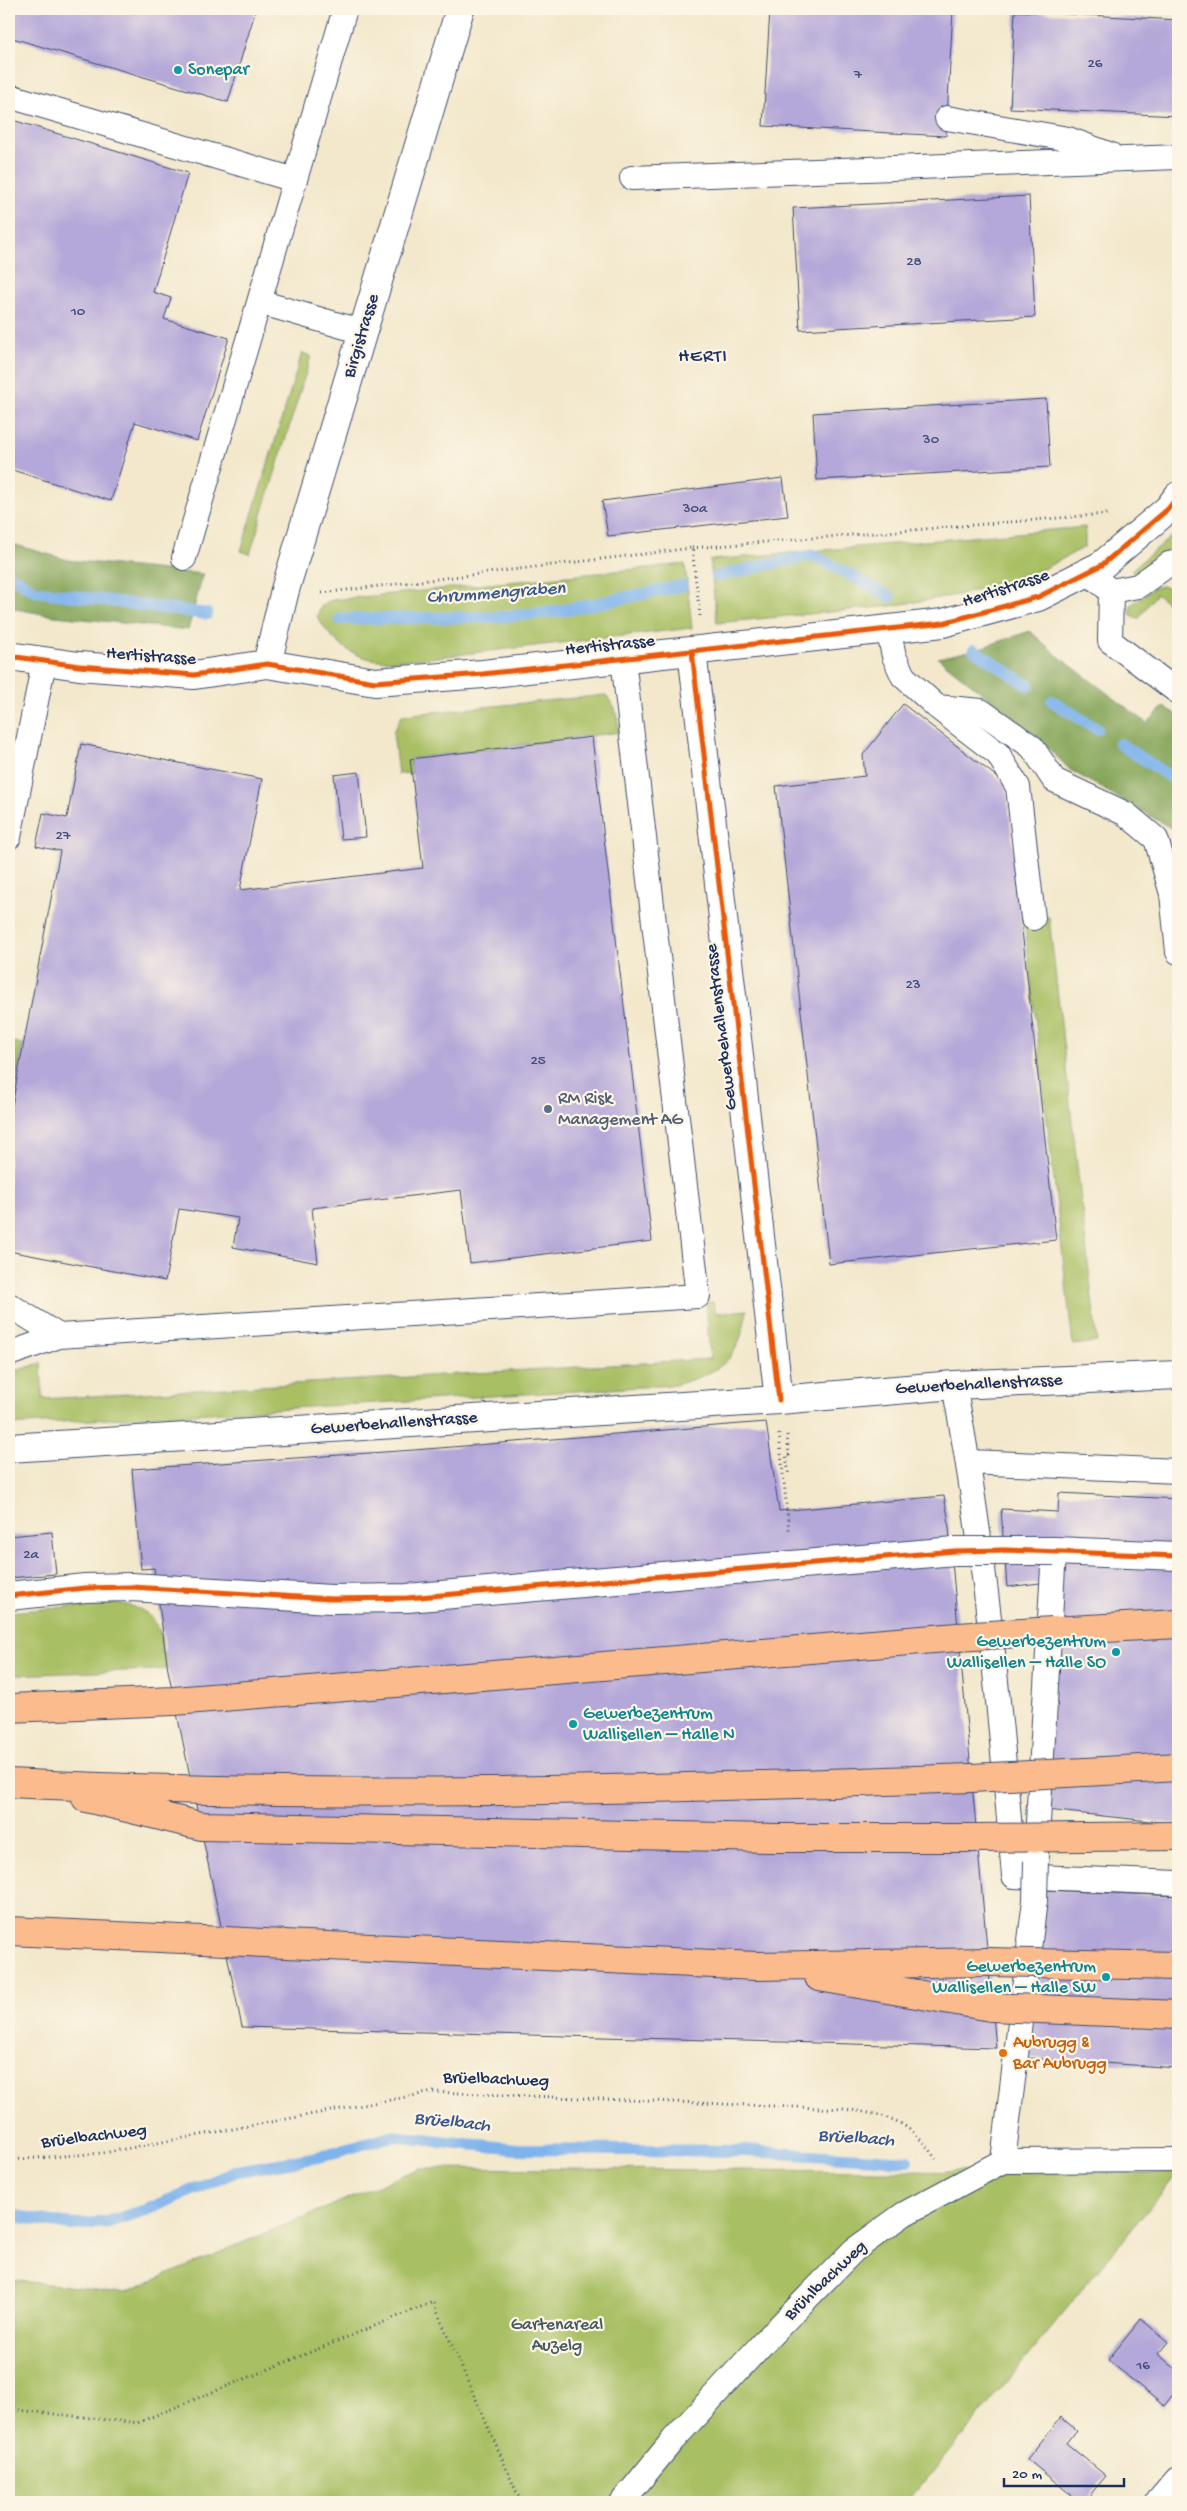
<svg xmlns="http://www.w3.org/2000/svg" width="1187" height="2511" font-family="'Gochi Hand',sans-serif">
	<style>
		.green { fill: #a8bf64; stroke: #627761 }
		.forest { fill: #86a65a; stroke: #506a5c }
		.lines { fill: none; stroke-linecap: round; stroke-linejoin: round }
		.stream { stroke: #7fb3ec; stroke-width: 12 }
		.building { fill: #b4a7d9 }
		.lane-casing { stroke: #3b4b6e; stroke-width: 26 }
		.street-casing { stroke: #3b4b6e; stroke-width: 30 }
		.highway-casing { stroke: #3b4b6e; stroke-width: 30 }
		.path { stroke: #3b4b6e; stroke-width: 3; stroke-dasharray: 1 4; stroke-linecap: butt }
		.lane { stroke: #fff; stroke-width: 24 }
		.street { stroke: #fff; stroke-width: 28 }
		.highway { stroke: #fbbb8d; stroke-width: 28 }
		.lane-bridge-casing { stroke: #3b4b6e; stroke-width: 26; stroke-linecap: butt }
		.street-bridge-casing { stroke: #3b4b6e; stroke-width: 30; stroke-linecap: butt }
		.highway-bridge-casing { stroke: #3b4b6e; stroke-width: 30; stroke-linecap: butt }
		.lane-bridge { stroke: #fff; stroke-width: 24 }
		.street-bridge { stroke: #fff; stroke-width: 28 }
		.highway-bridge { stroke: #fbbb8d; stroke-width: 28 }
		.cycleway-casing { stroke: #fcf5e5; stroke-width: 8 }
		.cycleway { stroke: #e8590c; stroke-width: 5 }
		.culture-dot { fill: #0f9aa8; stroke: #fcf5e5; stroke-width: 2 }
		.service-dot { fill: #5c6f8a; stroke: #fcf5e5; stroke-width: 2 }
		.food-dot { fill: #e8710a; stroke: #fcf5e5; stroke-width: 2 }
		.labels { text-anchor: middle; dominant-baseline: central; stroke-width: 4.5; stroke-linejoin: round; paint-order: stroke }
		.number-label { font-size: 15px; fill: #414d7d }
		.culture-label { font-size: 18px; fill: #0d838f; stroke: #fcf5e5; text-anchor: start }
		.street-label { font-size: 18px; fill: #1b2f5e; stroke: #fcf5e5 }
		.service-label { font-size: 18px; fill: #4e5e75; stroke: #fcf5e5; text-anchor: start }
		.food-label { font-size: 18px; fill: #c56008; stroke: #fcf5e5; text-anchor: start }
		.park-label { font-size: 18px; fill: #455a60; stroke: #fcf5e5 }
		.neighbourhood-label { font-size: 19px; letter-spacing: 1px; fill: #1b2f5e; stroke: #fcf5e5 }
		.water-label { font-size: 19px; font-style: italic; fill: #395789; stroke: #fcf5e5 }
	</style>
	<rect width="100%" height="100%" fill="#fcf5e5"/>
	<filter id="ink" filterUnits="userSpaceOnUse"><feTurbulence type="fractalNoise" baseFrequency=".02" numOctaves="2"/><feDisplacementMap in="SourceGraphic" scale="10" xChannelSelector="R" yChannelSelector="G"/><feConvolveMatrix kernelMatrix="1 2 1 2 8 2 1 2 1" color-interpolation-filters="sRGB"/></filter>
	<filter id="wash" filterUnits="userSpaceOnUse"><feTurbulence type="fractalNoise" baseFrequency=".0096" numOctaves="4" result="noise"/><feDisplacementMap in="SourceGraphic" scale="20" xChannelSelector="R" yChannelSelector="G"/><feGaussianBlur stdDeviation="1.12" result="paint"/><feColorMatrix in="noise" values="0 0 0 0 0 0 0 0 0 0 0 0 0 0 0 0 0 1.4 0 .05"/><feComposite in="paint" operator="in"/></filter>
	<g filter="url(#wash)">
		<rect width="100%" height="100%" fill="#f3e8cc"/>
		<!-- green -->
		<path class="green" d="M302 353 311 356 250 554 241 551Z
			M1085 527V547L1043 569 964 594 891 606 717 623 710 560Z
			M1178 531V553C1160 555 1150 564 1135 575L1131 570Z
			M685 564 692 628C622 636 551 644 481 652 451 655 399 664 371 659 345 653 330 638 317 616 320 606 323 603 333 600Z
			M1161 586 1168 587 1178 595V610L1156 594 1138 619 1130 614 1131 605 1154 588Z
			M606 695 615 708 620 732 410 759 412 773 398 774 393 733 402 715Z
			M1049 917 1097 1342 1073 1345 1024 920Z
			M9 1041 23 1044 9 1121Z
			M706 1302H713L716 1313 747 1310C739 1361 723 1371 675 1385L9 1425V1373L41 1363 43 1399 710 1359Z
			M114 1603C132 1605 151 1610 159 1629 162 1636 161 1646 162 1653L393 1633 285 1657 155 1670 9 1675V1612Z
			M420 2168 1178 2173 908 2502H9V2280L126 2292Z"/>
		<!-- forest -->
		<path class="forest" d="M9 543 68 560 203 574 188 630 55 616 9 608Z
			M1030 631 1058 656 1147 723 1164 706 1178 716V832L1070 770 1034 734 938 658 974 650Z"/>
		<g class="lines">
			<!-- stream -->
			<path class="stream" d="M9 575 35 591 207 614
				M717 576 813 555 890 597
				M340 619 501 617 560 611 682 586
				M974 650 1029 686
				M1052 701 1097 729
				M1120 744 1178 782
				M9 2215 71 2225 108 2222 146 2210 237 2171 318 2157 391 2136 517 2149 747 2151 907 2161"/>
		</g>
		<g id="blocks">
			<!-- building -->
			<path class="building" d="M9 9H256L228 102 9 37Z
				M770 9H953L946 136 763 126Z
				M1015 11 1178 20V116L1010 108Z
				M9 119 188 173 153 292 171 298 164 319 229 338 197 441 135 422 111 501 9 469Z
				M1029 196 1035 317 800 330 793 208Z
				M1046 399 1050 467 817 480 813 413Z
				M783 478 788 516 608 536 602 501Z
				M903 704 1006 784 1056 1240 829 1264 776 786 865 776 863 755Z
				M592 737 652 1241 470 1263 461 1190 312 1208 318 1263 233 1247 238 1218 179 1209 165 1281 9 1251V1121L60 851 36 846 43 813 67 818 81 744 262 779 240 890 423 868 410 759Z
				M359 772 366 837 341 839 334 775Z
				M766 1422 779 1511 944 1496 948 1517 996 2048 242 2027 168 1670 154 1568 141 1569 132 1469 414 1450Z
				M1059 1493 1178 1499V1824L1047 1810 1056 1589 1040 1583 1007 1587 1001 1509 1058 1512Z
				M52 1532 56 1574 9 1578V1536Z
				M1042 1890 1178 1896V2068L1027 2058Z
				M1141 2319 1168 2342 1158 2354 1178 2371V2388L1164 2406 1108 2360Z
				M1061 2417 1076 2430 1066 2443 1106 2476 1084 2502H1080L1027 2459Z"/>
		</g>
	</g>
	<g filter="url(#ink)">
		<use href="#blocks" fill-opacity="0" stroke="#3b4b6e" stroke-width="1"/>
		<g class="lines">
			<defs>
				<path id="lane" d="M9 96 295 180
					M947 118 1068 139 1111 155
					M632 178 1178 157
					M259 302 363 332
					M184 558 345 9
					M1098 581 1111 591 1138 586 1169 564 1178 562
					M1111 591 1110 641 1178 692
					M888 629 894 656 903 676 937 707 998 754 1018 787 1033 918
					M937 707 981 711 1032 747 1054 780 1126 814 1156 839 1172 894 1178 952
					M9 837 44 662
					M9 1305 59 1336
					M9 1354 59 1336 698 1296 623 659
					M954 1385C985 1547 1000 1712 1014 1876L1178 1883
					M969 1462 1178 1471
					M1036 1856 1054 1551
					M1003 2161 1035 1900
					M622 2502 673 2440 762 2344 854 2250 904 2214 1003 2161 1178 2160"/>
				<path id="street" d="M692 651 779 1400
					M9 656 79 666 194 675 267 664 375 682 483 674 943 623 1038 597 1102 565 1168 509 1178 496
					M267 664 285 590 460 9
					M9 1448 779 1400 954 1385 1178 1375
					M1054 1551 1178 1556
					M9 1596 85 1588 131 1587 331 1599 407 1598 955 1551
					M1160 2502 1178 2481"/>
				<path id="highway" d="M1052 1631 1178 1624
					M9 1708 174 1701 958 1637
					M9 1783C329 1799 651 1790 971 1778
					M86 1798 201 1826 774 1838H976
					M9 1931 756 1966 988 1962
					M819 1977 991 2007"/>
			</defs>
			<!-- lane casing -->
			<use href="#lane" class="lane-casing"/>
			<!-- street casing -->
			<use href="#street" class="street-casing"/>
			<!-- highway casing -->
			<use href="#highway" class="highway-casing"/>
			<!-- path -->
			<path class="path" d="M692 548 1107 514
				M322 593 692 548 700 616
				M779 1434 789 1530
				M787 1435 789 1455H786L789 1475
				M9 2160 103 2153 433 2092 844 2109C892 2116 907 2119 936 2159
				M9 2409 137 2423 433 2302 521 2502"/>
			<!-- lane -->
			<use href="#lane" class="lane"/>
			<!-- street -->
			<use href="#street" class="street"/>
			<!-- highway -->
			<use href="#highway" class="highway"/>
			<defs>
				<path id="lane-bridge" d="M1035 1900 1036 1861"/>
				<path id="street-bridge" d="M955 1551H1054"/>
				<path id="highway-bridge" d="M958 1637 1052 1631
					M971 1778 1178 1767
					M976 1838 1178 1836
					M988 1962 1178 1966
					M991 2007 1178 2015"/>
			</defs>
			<!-- lane-bridge casing -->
			<use href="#lane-bridge" class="lane-bridge-casing"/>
			<!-- street-bridge casing -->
			<use href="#street-bridge" class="street-bridge-casing"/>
			<!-- highway-bridge casing -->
			<use href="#highway-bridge" class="highway-bridge-casing"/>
			<!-- lane-bridge -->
			<use href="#lane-bridge" class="lane-bridge"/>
			<!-- street-bridge -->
			<use href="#street-bridge" class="street-bridge"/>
			<!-- highway-bridge -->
			<use href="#highway-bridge" class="highway-bridge"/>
			<defs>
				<path id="cycleway" d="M692 651 779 1400
					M9 656 79 666 194 675 267 664 375 682 483 674 943 623 1038 597 1102 565 1168 509 1178 496
					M9 1596 85 1588 131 1587 331 1599 407 1598 955 1551 1004 1550 1178 1556"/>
			</defs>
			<!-- cycleway casing -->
			<use href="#cycleway" class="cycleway-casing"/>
			<!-- cycleway -->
			<use href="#cycleway" class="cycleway"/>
		</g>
	</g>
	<!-- markers -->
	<g class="culture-dot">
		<circle cx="178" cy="70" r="5"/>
		<circle cx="1116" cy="1652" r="5"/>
		<circle cx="573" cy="1724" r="5"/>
		<circle cx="1106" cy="1977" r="5"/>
	</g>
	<circle class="service-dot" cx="548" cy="1109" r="5"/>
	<circle class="food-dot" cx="1003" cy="2053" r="5"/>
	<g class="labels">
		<!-- number labels -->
		<g class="number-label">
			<text x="1095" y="64">26</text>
			<text x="858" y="75">7</text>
			<text x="914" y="262">28</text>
			<text x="78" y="312">10</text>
			<text x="931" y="440">30</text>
			<text x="695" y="509">30a</text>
			<text x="63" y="836">27</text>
			<text x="913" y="985">23</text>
			<text x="538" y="1061">25</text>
			<text x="31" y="1555">2a</text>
			<text x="1143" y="2366">16</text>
		</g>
		<!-- culture labels -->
		<g class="culture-label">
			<text x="188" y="70">Sonepar</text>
			<text x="1106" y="1642" text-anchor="end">Gewerbezentrum<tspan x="1106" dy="21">Wallisellen – Halle SO</tspan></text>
			<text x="583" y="1714">Gewerbezentrum<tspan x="583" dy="21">Wallisellen – Halle N</tspan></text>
			<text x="1096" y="1967" text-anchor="end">Gewerbezentrum<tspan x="1096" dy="21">Wallisellen – Halle SW</tspan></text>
		</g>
		<!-- street labels -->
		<g class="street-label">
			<text transform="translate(362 336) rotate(-73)">Birgistrasse</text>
			<text transform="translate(1006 589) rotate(-18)">Hertistrasse</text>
			<text transform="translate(610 646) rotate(-6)">Hertistrasse</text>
			<text transform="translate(151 657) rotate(4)">Hertistrasse</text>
			<text transform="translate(722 1027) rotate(-97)">Gewerbehallenstrasse</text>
			<text transform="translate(979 1385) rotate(-3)">Gewerbehallenstrasse</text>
			<text transform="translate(394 1424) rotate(-4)">Gewerbehallenstrasse</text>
			<text transform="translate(496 2080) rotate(2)">Brüelbachweg</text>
			<text transform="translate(94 2137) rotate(-7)">Brüelbachweg</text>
			<text transform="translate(826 2281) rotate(-44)">Brühlbachweg</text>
		</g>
		<!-- service labels -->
		<g class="service-label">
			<text x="558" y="1099">RM Risk<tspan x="558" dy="21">Management AG</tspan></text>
		</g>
		<!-- food labels -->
		<g class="food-label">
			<text x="1013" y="2043">Aubrugg &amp;<tspan x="1013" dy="21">Bar Aubrugg</tspan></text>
		</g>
		<!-- park labels -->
		<g class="park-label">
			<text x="557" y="2325">Gartenareal<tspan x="557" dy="21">Auzelg</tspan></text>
		</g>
		<!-- neighbourhood labels -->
		<g class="neighbourhood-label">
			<text x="703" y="357">HERTI</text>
		</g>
		<!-- water labels -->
		<g class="water-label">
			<text transform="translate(496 594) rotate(-4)">Chrummengraben</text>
			<text transform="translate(452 2123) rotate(6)">Brüelbach</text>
			<text transform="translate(856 2139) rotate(4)">Brüelbach</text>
		</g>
	</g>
	<!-- margin -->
	<rect width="1187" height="2511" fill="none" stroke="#fcf5e5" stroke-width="30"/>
	<!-- scale -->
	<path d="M1004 2478v8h120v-8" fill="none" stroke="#1b2f5e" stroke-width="2.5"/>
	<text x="1012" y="2478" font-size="15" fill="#1b2f5e" stroke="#fcf5e5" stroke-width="4" paint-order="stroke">20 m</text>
</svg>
